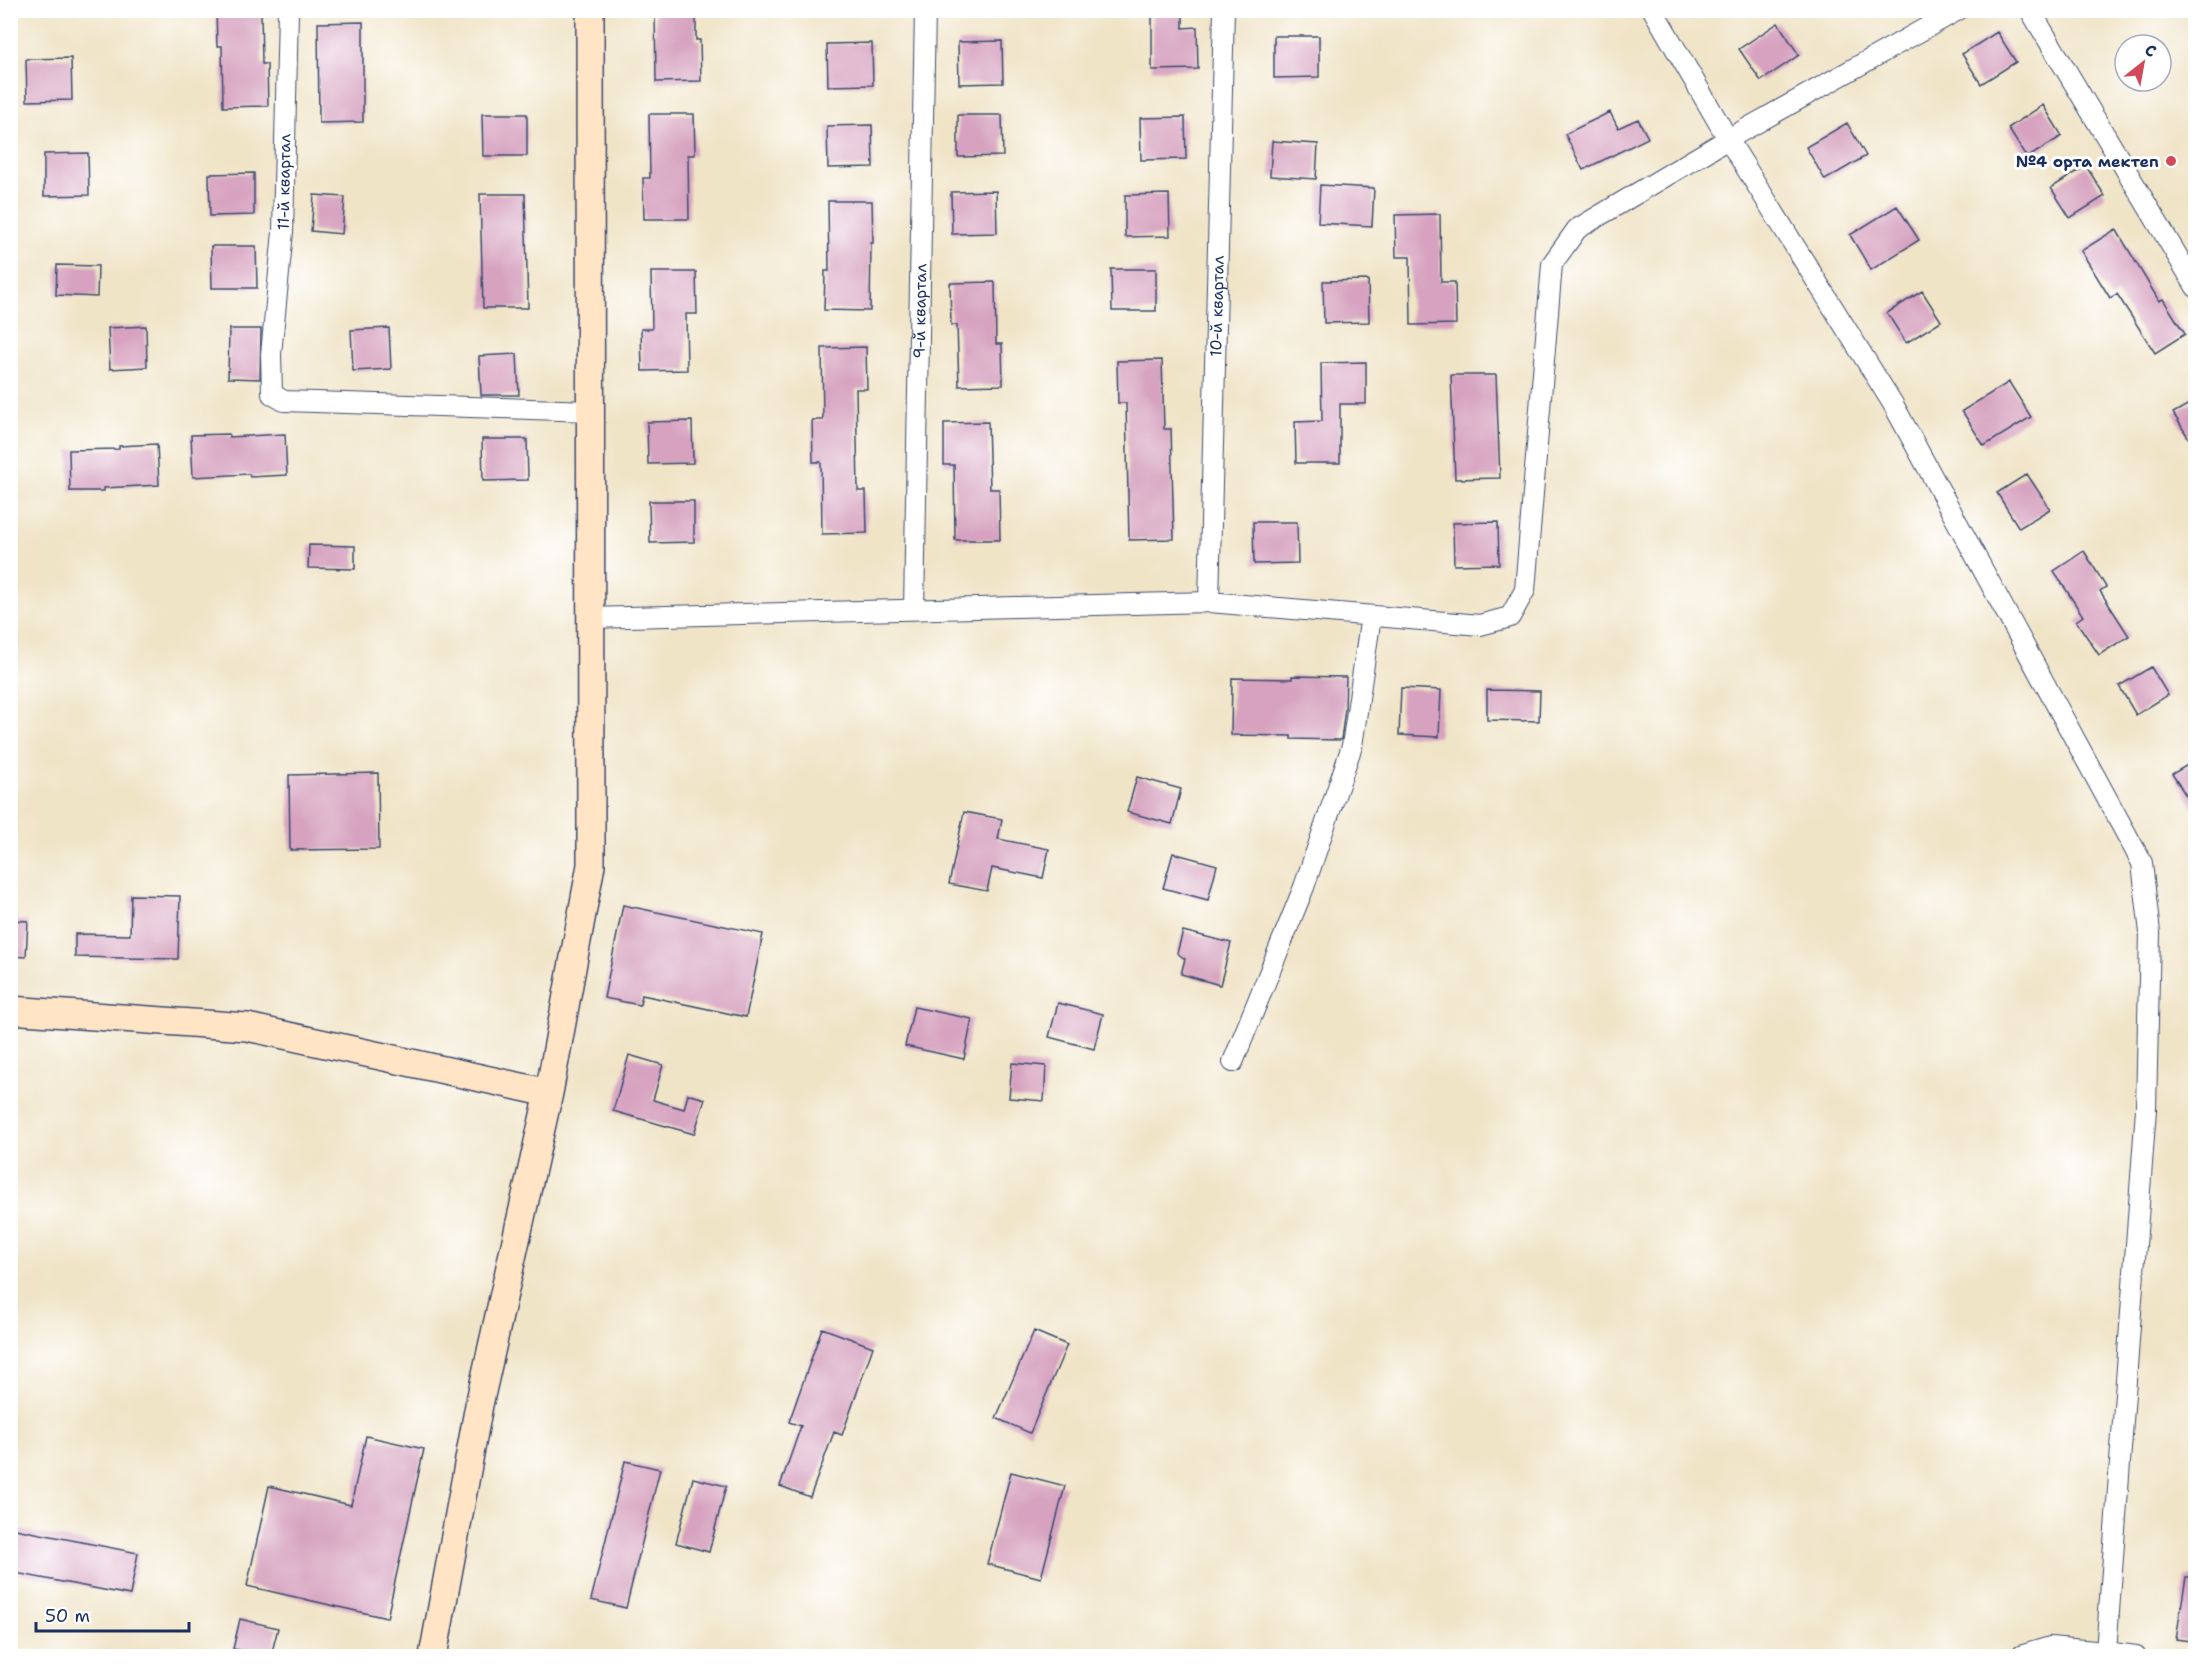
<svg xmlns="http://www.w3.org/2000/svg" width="2206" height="1667" font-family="'Shantell Sans',sans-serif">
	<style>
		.building { fill: #d6a2bf }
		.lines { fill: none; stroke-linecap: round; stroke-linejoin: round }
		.street-casing { stroke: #3b4a6e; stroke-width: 22 }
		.secondary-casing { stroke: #3b4a6e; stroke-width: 30 }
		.street { stroke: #fff; stroke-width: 20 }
		.secondary { stroke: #ffe4c6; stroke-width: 27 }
		.poi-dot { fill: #d1495b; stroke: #fff; stroke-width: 2 }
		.labels { text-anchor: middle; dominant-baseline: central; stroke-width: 6; stroke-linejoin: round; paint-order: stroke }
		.poi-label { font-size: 16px; font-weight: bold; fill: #1b2f5e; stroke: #fff; text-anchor: end }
		.street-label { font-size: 16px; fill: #1b2f5e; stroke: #fff }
	</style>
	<rect width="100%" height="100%" fill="#fff"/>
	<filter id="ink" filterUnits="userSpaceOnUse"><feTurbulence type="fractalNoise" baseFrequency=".0167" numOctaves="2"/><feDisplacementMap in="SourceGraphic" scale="12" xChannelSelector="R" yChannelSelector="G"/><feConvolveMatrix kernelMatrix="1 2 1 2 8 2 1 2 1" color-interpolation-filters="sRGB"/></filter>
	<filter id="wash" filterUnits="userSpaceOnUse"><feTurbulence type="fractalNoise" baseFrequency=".008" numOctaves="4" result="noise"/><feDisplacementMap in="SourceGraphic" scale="24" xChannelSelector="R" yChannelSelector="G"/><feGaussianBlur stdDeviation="1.35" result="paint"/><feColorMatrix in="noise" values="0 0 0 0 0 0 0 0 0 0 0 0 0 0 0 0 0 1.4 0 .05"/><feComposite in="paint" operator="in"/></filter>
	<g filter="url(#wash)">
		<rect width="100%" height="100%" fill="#f0e4c7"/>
		<g id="blocks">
			<!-- building -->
			<path class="building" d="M216 10H261L262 64H267L268 106 223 107 222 46H217Z
				M655 10H696V40H700L701 81 656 82Z
				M1152 10H1183V28L1197 27 1198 69 1152 70Z
				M363 22V122L319 123 318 23Z
				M1778 23 1799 55 1761 81 1739 49Z
				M1997 32 2016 62 1981 84 1962 54Z
				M1274 36H1319V77L1274 78Z
				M1002 41 1003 83 959 84 958 42Z
				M872 43 873 85 828 86 827 44Z
				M71 58 72 100 27 101 26 59Z
				M2043 105 2062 136 2027 158 2008 128Z
				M1610 112 1618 128 1638 119 1648 138 1583 170 1565 134Z
				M482 114H527V156H483Z
				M649 114H694L695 155H688L689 219H644L643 178H650Z
				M958 115H1002L1003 156 958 157Z
				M1185 117 1186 159 1141 160 1140 118Z
				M1847 123 1866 156 1825 180 1806 147Z
				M872 125 873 167 828 168 827 126Z
				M1272 141 1318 144 1316 179 1270 176Z
				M88 153 89 195 44 196V154Z
				M2086 166 2105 196 2070 218 2051 188Z
				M254 173V215L210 216 209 174Z
				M1320 185 1374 188 1372 226 1318 223Z
				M996 191 997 233 952 234 951 192Z
				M480 194H525L528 308H483Z
				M1169 194 1170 236 1125 237V195Z
				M314 195 345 197 342 234 311 231Z
				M828 201H872L873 243H871L870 311 824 310 825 271H829Z
				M1897 206 1919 240 1871 270 1850 235Z
				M1440 214 1441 282H1455L1456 324 1411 325 1410 257H1396L1395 215Z
				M2116 229 2159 301 2163 299 2185 334 2155 353 2117 294 2110 298 2081 251Z
				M211 246H256L257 288H212Z
				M57 265 98 266 97 297 56 295Z
				M1111 269H1156V311H1112Z
				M651 272H696L697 314H686L687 370 642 371 641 329H652Z
				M1368 280 1369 322 1324 323 1323 281Z
				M995 282 996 344H1002L1003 385 959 386 957 325H951L950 283Z
				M1922 291 1941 321 1906 343 1887 313Z
				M146 326 147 367 110 369 108 328Z
				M389 328 391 369 353 371 351 330Z
				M229 329H261L260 379 228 378Z
				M866 347 867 389H856L858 491H866L867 533 822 534 821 462H813L812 420H823L822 348Z
				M517 354 519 395H481L479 356Z
				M1162 360 1164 429H1171L1174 539 1129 540 1126 403H1118L1117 361Z
				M1366 362V404H1340V463H1296L1295 422 1322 421 1321 363Z
				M1451 375H1496L1500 478 1455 479Z
				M2009 382 2031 417 1984 446 1962 411Z
				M2196 400V450L2173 413Z
				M692 421 693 463 648 464 647 422Z
				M988 422 990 489H999L1000 540H955L954 465H944V423Z
				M229 434V437L285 434 287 475 250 477 249 474 193 477 191 435Z
				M482 439H527L528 480 483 481Z
				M157 444 159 485 104 488V491H70L69 450 119 449V446Z
				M2027 474 2050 509 2019 528 1997 493Z
				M649 501H694V542L650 543Z
				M1253 522H1297L1298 563 1254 564Z
				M1498 522 1499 564 1454 565 1453 523Z
				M309 545 355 546V569L308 568Z
				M2084 551 2106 587 2100 591 2129 636 2099 655 2076 621 2083 616 2054 571Z
				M2151 667 2168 695 2136 715 2119 686Z
				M1292 676 1346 677 1345 709 1341 740 1291 739V736L1231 735 1232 678 1292 679Z
				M1401 688 1441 690 1439 737 1399 735Z
				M1487 690 1540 691 1539 721 1487 720Z
				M2196 760V811L2172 774Z
				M378 773 379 849 290 850 289 775Z
				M1137 777 1181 789 1172 824 1127 812Z
				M964 812 1002 819 998 839 1049 849 1043 878 992 868 987 891 949 884Z
				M1173 853 1217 865 1208 900 1163 888Z
				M131 895 180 896 178 959 75 957V934L130 935Z
				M623 905 763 934 746 1017 642 995 640 1005 604 998Z
				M10 920 28 921 26 957 10 956Z
				M1183 931 1231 943 1220 985 1181 974 1185 959 1177 953Z
				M1058 1003 1103 1014 1094 1049 1049 1037Z
				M914 1007 972 1019 964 1059 905 1046Z
				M629 1055 663 1065 653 1100 684 1109 688 1094 705 1099 694 1134 613 1111Z
				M1012 1063 1046 1066 1044 1101 1009 1098Z
				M822 1328 873 1347 842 1435 834 1432 810 1497 780 1486 801 1426 789 1422Z
				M1034 1331 1067 1345 1030 1433 996 1418Z
				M366 1436 424 1449 387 1618 247 1586 269 1486 351 1505Z
				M625 1461 660 1469 626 1608 591 1600Z
				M1011 1472 1065 1486 1041 1578 987 1564Z
				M693 1478 726 1486 709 1552 676 1543Z
				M10 1528 138 1553 130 1595 10 1572Z
				M2186 1577H2196V1642L2176 1639Z
				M240 1619 278 1628 271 1656 233 1649Z"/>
		</g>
	</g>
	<g filter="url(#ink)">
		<use href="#blocks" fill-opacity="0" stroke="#3b4a6e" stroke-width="1.5"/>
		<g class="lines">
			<defs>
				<g id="street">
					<path d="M288 10 283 232 271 354 272 394 284 401 590 411"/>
					<path d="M1653 10 1728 139 1893 404 2142 863 2150 933 2146 1109 2106 1652 2136 1656"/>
					<path d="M2030 10 2196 287"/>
					<path id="s1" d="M1209 602 1224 10"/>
					<path id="s2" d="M914 609 925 10"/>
					<path d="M590 618 1209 602 1480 625 1510 617 1525 590 1552 264 1577 229 1728 139 1958 10"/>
					<path d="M1233 1062 1304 887 1352 746 1371 616"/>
					<path d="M2020 1656 2050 1647 2106 1652"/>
				</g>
				<path id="secondary" d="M10 1010 247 1027 549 1093
					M433 1656 479 1405 549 1093 591 865 590 10"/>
			</defs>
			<!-- street casing -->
			<use href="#street" class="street-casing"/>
			<!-- secondary casing -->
			<use href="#secondary" class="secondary-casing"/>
			<!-- street -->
			<use href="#street" class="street"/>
			<!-- secondary -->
			<use href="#secondary" class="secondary"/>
		</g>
	</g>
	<!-- markers -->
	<circle class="poi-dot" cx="2171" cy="161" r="6"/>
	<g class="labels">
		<!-- poi labels -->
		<g class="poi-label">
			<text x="2159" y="161">№4 орта мектеп</text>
		</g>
		<!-- street labels -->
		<g class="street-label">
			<text transform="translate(284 182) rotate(-89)">11-й квартал</text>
			<text stroke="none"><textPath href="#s1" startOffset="296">10-й квартал</textPath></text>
			<text stroke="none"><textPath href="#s2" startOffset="298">9-й квартал</textPath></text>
		</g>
	</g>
	<!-- margin -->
	<rect width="2206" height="1667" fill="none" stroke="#fff" stroke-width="36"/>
	<!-- north arrow -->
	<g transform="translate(2143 63) rotate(31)"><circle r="28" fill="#ffffff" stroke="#a4acbf" stroke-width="1.5"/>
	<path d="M0-4.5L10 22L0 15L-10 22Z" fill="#d1495b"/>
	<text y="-9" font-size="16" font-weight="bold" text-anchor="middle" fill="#1b2f5e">С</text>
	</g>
	<!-- scale -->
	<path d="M36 1622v9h153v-9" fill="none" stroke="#1b2f5e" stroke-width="3"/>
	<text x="45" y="1622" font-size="18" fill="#1b2f5e" stroke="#ffffff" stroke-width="4.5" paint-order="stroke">50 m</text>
</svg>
